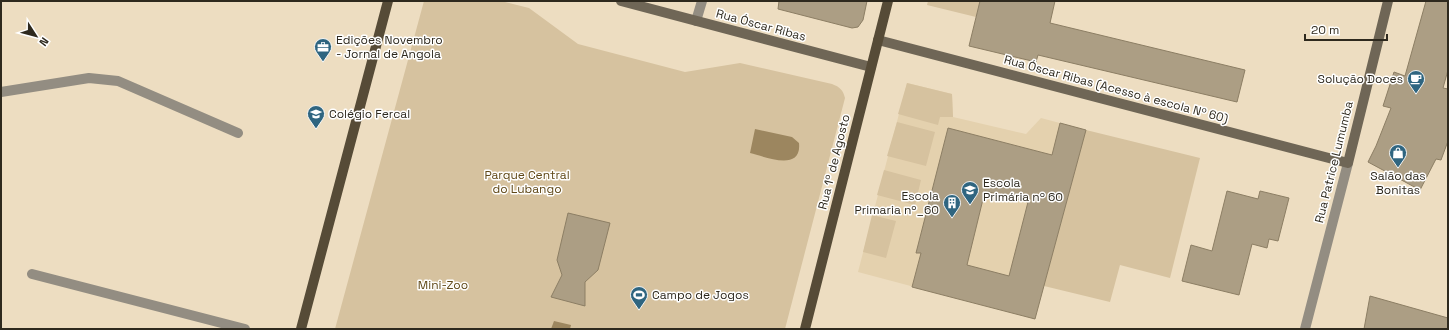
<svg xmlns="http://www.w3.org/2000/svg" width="1449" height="330" font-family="'Space Grotesk',sans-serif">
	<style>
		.built { fill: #e4d1ae }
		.green { fill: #d6c29f }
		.water { fill: #9c865f }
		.building { fill: #ac9e84; stroke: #8c7e64; fill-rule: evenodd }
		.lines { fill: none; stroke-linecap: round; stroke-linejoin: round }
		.lane { stroke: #938d82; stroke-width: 10 }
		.street { stroke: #938d82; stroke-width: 10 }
		.secondary { stroke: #6f6656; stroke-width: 10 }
		.primary { stroke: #564b37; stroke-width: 10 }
		.labels { text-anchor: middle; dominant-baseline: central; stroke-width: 3; stroke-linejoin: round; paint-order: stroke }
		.street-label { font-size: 12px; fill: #2e291e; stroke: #fff }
		.poi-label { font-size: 12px; fill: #2e291e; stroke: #fff; text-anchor: start }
		.park-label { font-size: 12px; fill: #604817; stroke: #fff }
	</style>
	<rect width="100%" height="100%" fill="#edddc1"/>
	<!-- built -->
	<path class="built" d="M907 83 952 94 953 117 1026 134 1041 118 1086 130 1035 319 858 272Z"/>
	<!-- green -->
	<path class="green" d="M424 1H501L529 8 578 44 685 72 740 63 832 84C840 87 843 90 845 98L785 329H335Z
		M928 1H974L980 2 976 17 927 5Z
		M907 83 952 94 953 117H940L938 125 898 114Z
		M897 122 935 132 926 166 887 156Z
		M1086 130 1200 158 1170 278 1120 265 1110 302 1044 286Z
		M884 170 921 180 915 205 877 195Z
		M872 215 896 221 886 258 863 252Z"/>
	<!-- water -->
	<path class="water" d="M755 129 792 137 799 143C802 172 766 157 750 153Z
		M554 321 571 325 570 329H551Z"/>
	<!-- building -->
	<path class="building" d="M779 1H867L863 20 858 27 852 28 778 9Z
		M980 1H1055L1050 23 1245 70 1237 102 1038 55 1036 62 969 46Z
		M1426 1H1448V70L1443 88 1448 89V141L1441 160 1436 159 1420 190 1368 162 1376 146 1391 108 1383 106 1394 72 1405 76Z
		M1060 123 1086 130 1035 319 912 287 921 253H916L948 128 1052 155ZM985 191 1028 202 1009 276 967 265Z
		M1227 191 1258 199 1260 191 1289 198 1278 241 1269 239 1267 248 1252 244 1239 295 1182 281 1191 245 1212 251Z
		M568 213 610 223 598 270 585 282V306L551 297 562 275 557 260Z
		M1370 296 1448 318V329H1364Z"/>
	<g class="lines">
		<!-- lane -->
		<path class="lane" d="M1 92 89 78 118 81 238 133"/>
		<!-- street -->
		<path class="street" d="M696 21 702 1
			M32 274 245 329
			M1305 329 1348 163"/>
		<!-- secondary -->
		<path class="secondary" d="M621 1 871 67
			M878 40 1348 163 1388 1"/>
		<!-- primary -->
		<path class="primary" d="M301 329 388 1
			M805 329 888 1"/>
	</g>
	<!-- icons -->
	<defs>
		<symbol id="office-pin" viewBox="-11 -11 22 30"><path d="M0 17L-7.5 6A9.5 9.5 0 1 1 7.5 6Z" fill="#2f6580" stroke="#fff"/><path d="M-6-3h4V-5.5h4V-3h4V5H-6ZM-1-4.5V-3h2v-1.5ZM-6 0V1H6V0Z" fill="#fff"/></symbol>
		<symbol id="cafe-pin" viewBox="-11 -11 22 30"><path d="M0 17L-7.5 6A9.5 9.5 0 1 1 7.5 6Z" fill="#2f6580" stroke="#fff"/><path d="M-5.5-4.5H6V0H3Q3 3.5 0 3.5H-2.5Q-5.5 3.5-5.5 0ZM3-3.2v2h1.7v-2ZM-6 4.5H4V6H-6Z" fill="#fff"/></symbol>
		<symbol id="school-pin" viewBox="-11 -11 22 30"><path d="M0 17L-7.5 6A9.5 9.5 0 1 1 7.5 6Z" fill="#2f6580" stroke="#fff"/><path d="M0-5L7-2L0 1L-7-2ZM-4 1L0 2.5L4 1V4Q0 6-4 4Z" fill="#fff"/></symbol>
		<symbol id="shop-pin" viewBox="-11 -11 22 30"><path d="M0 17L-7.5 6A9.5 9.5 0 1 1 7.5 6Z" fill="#2f6580" stroke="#fff"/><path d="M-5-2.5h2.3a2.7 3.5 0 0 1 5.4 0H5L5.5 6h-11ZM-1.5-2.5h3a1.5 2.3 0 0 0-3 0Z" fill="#fff"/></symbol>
		<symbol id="building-pin" viewBox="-11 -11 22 30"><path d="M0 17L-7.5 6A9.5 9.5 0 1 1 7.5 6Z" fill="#2f6580" stroke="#fff"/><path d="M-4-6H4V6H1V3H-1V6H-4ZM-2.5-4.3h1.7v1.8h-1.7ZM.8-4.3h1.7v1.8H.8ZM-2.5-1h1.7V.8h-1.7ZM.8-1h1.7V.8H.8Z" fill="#fff"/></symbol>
		<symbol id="stadium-pin" viewBox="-11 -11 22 30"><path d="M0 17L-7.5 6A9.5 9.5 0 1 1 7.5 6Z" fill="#2f6580" stroke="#fff"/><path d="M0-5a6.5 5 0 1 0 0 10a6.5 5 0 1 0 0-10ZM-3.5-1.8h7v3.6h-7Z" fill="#fff"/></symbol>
	</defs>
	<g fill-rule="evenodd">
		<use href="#office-pin" x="313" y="37" width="20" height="27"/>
		<use href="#cafe-pin" x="1406" y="69" width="20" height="27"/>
		<use href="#school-pin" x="306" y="104" width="20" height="27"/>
		<use href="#shop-pin" x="1388" y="143" width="20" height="27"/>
		<use href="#school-pin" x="960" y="180" width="20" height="27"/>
		<use href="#building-pin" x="942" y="193" width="20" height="27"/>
		<use href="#stadium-pin" x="629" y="285" width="20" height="27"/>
	</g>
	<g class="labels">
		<!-- street labels -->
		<g class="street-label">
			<text transform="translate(761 25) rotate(15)">Rua Óscar Ribas</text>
			<text transform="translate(1116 89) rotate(15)">Rua Óscar Ribas (Acesso à escola Nº 60)</text>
			<text transform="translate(834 162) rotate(-76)">Rua 1º de Agosto</text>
			<text transform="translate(1334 162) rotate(-76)">Rua Patrice Lumumba</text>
		</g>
		<!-- poi labels -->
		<g class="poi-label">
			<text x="336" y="40">Edições Novembro<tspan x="336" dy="14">- Jornal de Angola</tspan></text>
			<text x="1403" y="79" text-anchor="end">Solução Doces</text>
			<text x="329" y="114">Colégio Fercal</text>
			<text x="1398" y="176" text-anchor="middle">Salão das<tspan x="1398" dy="14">Bonitas</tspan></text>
			<text x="983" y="183">Escola<tspan x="983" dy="14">Primária nº 60</tspan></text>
			<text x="939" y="196" text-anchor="end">Escola<tspan x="939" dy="14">Primaria nº_60</tspan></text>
			<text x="652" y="295">Campo de Jogos</text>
		</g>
		<!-- park labels -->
		<g class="park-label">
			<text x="527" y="175">Parque Central<tspan x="527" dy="14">do Lubango</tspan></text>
			<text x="443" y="285">Mini-Zoo</text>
		</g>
	</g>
	<!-- border -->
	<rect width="1449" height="330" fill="none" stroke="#2e291e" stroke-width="4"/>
	<!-- north arrow -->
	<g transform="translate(36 36) rotate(126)" stroke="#ffffff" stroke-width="3" paint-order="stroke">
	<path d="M0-3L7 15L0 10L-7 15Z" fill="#2e291e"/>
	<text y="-6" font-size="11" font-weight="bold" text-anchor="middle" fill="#2e291e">N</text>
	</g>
	<!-- scale -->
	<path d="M1305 34v6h82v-6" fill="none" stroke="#2e291e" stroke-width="2"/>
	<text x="1311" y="34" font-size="12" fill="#2e291e" stroke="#ffffff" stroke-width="3" paint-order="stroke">20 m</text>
</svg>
